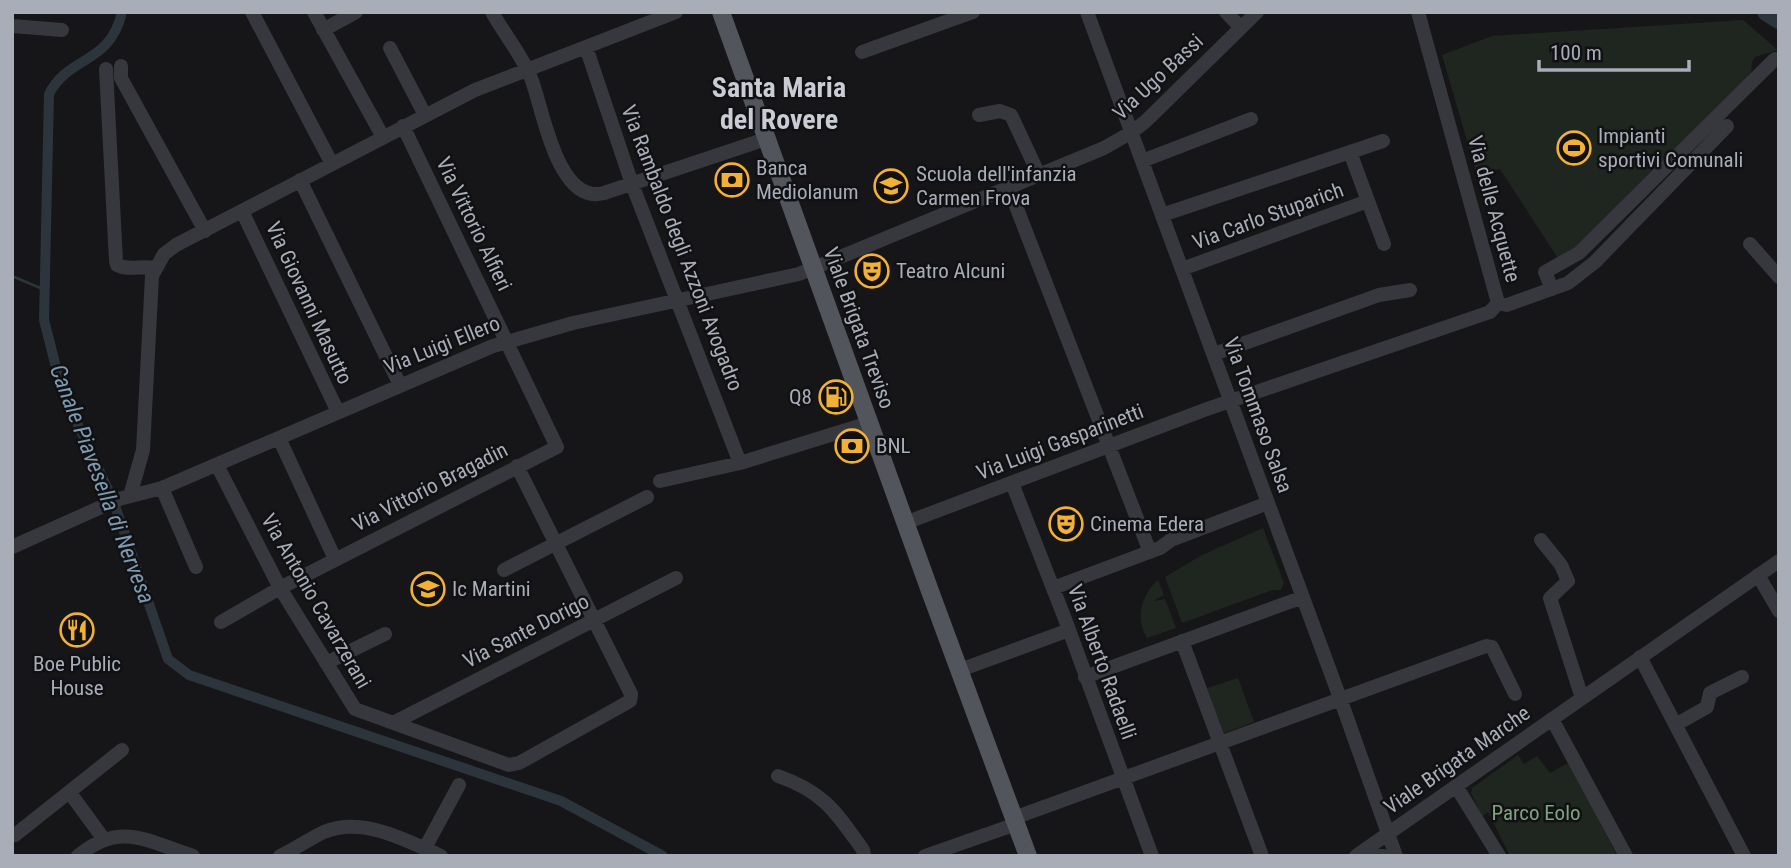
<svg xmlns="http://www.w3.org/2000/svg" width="1791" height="868" font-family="'Roboto Condensed',sans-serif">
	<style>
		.green { fill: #1e261f }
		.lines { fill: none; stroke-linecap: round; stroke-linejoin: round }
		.stream { stroke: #2c353c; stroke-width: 2.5 }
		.canal { stroke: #2c353c; stroke-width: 10 }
		.river { stroke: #2c353c; stroke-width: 18 }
		.minor { stroke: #37383d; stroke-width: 14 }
		.major { stroke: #53555c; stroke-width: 18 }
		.labels { text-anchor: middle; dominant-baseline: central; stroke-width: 5; stroke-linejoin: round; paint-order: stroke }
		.street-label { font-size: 21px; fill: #a8adb8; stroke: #111113 }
		.poi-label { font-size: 21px; fill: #a8adb8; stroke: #111113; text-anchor: start }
		.park-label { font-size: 21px; fill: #7fa381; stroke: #111113 }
		.water-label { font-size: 23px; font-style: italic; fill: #7f9bb3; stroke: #111113 }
		.district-label { font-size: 28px; font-weight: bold; fill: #c9ccd4; stroke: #111113 }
	</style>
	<rect width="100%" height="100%" fill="#161618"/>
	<!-- green -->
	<path class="green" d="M1743 20 1778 50 1755 57 1752 62 1751 77 1564 260H1559L1500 169 1477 175 1442 55 1492 36Z
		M1263 528 1284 583 1281 590H1273L1182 623 1165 577 1202 555Z
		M1158 580 1164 595 1153 601 1165 599 1176 628 1147 638C1135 619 1141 595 1158 580Z
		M1238 678 1254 722 1224 733 1207 688Z
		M1518 755 1524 764 1537 756 1550 773 1570 762 1617 856H1510L1488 812 1482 816 1471 793 1472 788Z"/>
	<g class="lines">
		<!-- stream -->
		<path class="stream" d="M12 276 45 290"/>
		<!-- canal -->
		<path class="canal" d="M122 12C110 65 69 55 49 94L44 320 62 391 113 500 168 659 189 675 561 801 663 856"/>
		<!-- river -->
		<path class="river" d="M1766 12 1779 20"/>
		<!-- minor -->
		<path class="minor" d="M252 12 332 164
			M314 12 383 137
			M492 12C504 34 522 55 531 78 543 108 557 206 604 193L766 139
			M1087 12 1340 698 1396 856
			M1226 12 1241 28
			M12 26 62 30
			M323 30 356 12
			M586 47 632 184 740 463
			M390 48 425 115
			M862 52 973 12
			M121 66V78L205 231
			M106 69 116 261 117 265C128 271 143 265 155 268
			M979 115 1000 111 1011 115 1039 175
			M1142 161 1251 119
			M300 180 400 385
			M1009 188 1150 552
			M1368 201 1384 244
			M242 211 338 412
			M1162 215 1383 141
			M1750 244 1779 277
			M1182 269 1368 201 1350 152
			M1552 289 1545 272 1579 253 1775 59
			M1498 303 1507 305 1568 283 1595 262 1727 126
			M1214 354 1379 295 1410 290
			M279 438 335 559
			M217 465 280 588 355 709 509 765 519 763 630 701 631 694 517 466
			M660 481 740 463 869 423
			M1012 483 1065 619 1152 856
			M162 488 196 567
			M130 496 143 450 152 276 164 254 176 245 475 90 676 12
			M905 523 1207 409 1490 312 1498 303 1418 12
			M1541 540 1561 565 1568 581 1550 598 1582 698
			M12 547 119 499 162 488 493 346 573 323 799 274 1104 148 1132 132 1146 121 1257 12
			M504 570 647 497
			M1758 575 1779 611
			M1053 588 1160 548 1171 540 1268 503
			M221 622 280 588 557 447 403 126
			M1182 641 1262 856
			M1640 657 1744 856
			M326 663 385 634
			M960 670 1069 630
			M1085 677 1303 597
			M1552 719 1626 856
			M395 722 676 578
			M1677 724 1707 707 1710 693 1742 677
			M778 776C824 792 836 812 863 850L864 856
			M1456 786 1499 856
			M70 793 103 838
			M1014 818 1486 646 1492 647 1515 694
			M15 835 122 750
			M425 848 459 785
			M1359 855 1371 853 1383 856
			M78 856C120 821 147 841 193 856
			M280 856C295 849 309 839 324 832 362 816 406 840 441 856
			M925 856 1016 824
			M1356 856 1779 561"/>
		<!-- major -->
		<path class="major" d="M721 12 930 591 1028 856"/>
	</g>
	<!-- icons -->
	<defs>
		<symbol id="stadium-ring" viewBox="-11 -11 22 22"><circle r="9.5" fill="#111113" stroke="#f2b134" stroke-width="1.5"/><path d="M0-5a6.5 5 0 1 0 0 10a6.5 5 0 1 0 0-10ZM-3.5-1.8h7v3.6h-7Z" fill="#f2b134"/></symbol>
		<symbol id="bank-ring" viewBox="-11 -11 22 22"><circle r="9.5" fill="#111113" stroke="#f2b134" stroke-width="1.5"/><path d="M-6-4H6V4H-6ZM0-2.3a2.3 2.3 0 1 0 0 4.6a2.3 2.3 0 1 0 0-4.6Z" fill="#f2b134"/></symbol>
		<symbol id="school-ring" viewBox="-11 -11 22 22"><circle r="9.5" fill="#111113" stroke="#f2b134" stroke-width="1.5"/><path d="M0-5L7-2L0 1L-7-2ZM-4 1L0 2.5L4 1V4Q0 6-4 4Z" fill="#f2b134"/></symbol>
		<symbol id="theatre-ring" viewBox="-11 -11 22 22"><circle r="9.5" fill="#111113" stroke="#f2b134" stroke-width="1.5"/><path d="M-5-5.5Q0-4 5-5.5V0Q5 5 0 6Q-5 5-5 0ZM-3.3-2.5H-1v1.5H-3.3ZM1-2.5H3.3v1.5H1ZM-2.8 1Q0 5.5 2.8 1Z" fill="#f2b134"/></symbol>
		<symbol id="fuel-ring" viewBox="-11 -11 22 22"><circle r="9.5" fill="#111113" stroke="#f2b134" stroke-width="1.5"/><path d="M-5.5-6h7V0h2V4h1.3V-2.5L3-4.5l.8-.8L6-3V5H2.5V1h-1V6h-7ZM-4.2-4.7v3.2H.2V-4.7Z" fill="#f2b134"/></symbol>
		<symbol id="restaurant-ring" viewBox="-11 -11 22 22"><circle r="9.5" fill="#111113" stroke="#f2b134" stroke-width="1.5"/><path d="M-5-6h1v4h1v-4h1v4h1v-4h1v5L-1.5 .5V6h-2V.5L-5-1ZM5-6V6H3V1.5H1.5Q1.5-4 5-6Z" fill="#f2b134"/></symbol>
	</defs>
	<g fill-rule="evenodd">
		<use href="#stadium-ring" x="1555" y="129" width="38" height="38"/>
		<use href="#bank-ring" x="713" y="161" width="38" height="38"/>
		<use href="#school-ring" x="872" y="167" width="38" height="38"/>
		<use href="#theatre-ring" x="853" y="252" width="38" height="38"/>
		<use href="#fuel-ring" x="817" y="378" width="38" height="38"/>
		<use href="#bank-ring" x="833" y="427" width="38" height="38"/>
		<use href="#theatre-ring" x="1047" y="505" width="38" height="38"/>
		<use href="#school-ring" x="409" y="570" width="38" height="38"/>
		<use href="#restaurant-ring" x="58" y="611" width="38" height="38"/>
	</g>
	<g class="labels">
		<!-- street labels -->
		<g class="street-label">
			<text transform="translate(1158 77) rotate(-43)">Via Ugo Bassi</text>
			<text transform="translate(1494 209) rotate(75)">Via delle Acquette</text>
			<text transform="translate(1268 216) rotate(-20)">Via Carlo Stuparich</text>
			<text transform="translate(474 224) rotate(64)">Via Vittorio Alfieri</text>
			<text transform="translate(682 248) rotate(69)">Via Rambaldo degli Azzoni Avogadro</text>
			<text transform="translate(309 303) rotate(65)">Via Giovanni Masutto</text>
			<text transform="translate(859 328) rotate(70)">Viale Brigata Treviso</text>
			<text transform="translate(442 345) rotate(-22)">Via Luigi Ellero</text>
			<text transform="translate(1258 415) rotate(70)">Via Tommaso Salsa</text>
			<text transform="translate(1060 442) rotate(-21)">Via Luigi Gasparinetti</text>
			<text transform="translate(430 487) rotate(-27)">Via Vittorio Bragadin</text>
			<text transform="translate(316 601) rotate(60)">Via Antonio Cavarzerani</text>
			<text transform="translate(526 631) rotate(-27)">Via Sante Dorigo</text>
			<text transform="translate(1102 662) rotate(70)">Via Alberto Radaelli</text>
			<text transform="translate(1457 760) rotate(-35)">Viale Brigata Marche</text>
		</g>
		<!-- poi labels -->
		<g class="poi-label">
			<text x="1598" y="136">Impianti<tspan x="1598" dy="24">sportivi Comunali</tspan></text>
			<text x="756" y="168">Banca<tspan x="756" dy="24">Mediolanum</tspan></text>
			<text x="916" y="174">Scuola dell'infanzia<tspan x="916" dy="24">Carmen Frova</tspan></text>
			<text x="896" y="271">Teatro Alcuni</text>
			<text x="812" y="397" text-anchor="end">Q8</text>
			<text x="876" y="446">BNL</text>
			<text x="1090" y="524">Cinema Edera</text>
			<text x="452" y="589">Ic Martini</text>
			<text x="77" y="664" text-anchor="middle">Boe Public<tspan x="77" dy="24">House</tspan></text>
		</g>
		<!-- park labels -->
		<g class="park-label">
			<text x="1536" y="813">Parco Eolo</text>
		</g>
		<!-- water labels -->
		<g class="water-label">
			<text transform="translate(102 484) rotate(69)">Canale Piavesella di Nervesa</text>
		</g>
		<!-- district labels -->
		<g class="district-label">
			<text x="779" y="87">Santa Maria<tspan x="779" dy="32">del Rovere</tspan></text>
		</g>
	</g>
	<!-- border -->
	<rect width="1791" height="868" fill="none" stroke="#a8adb8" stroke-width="28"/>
	<!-- scale -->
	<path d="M1539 60v10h150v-10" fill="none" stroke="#a8adb8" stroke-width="3.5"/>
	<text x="1550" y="60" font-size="21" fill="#a8adb8" stroke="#111113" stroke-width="5" paint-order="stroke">100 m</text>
</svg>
